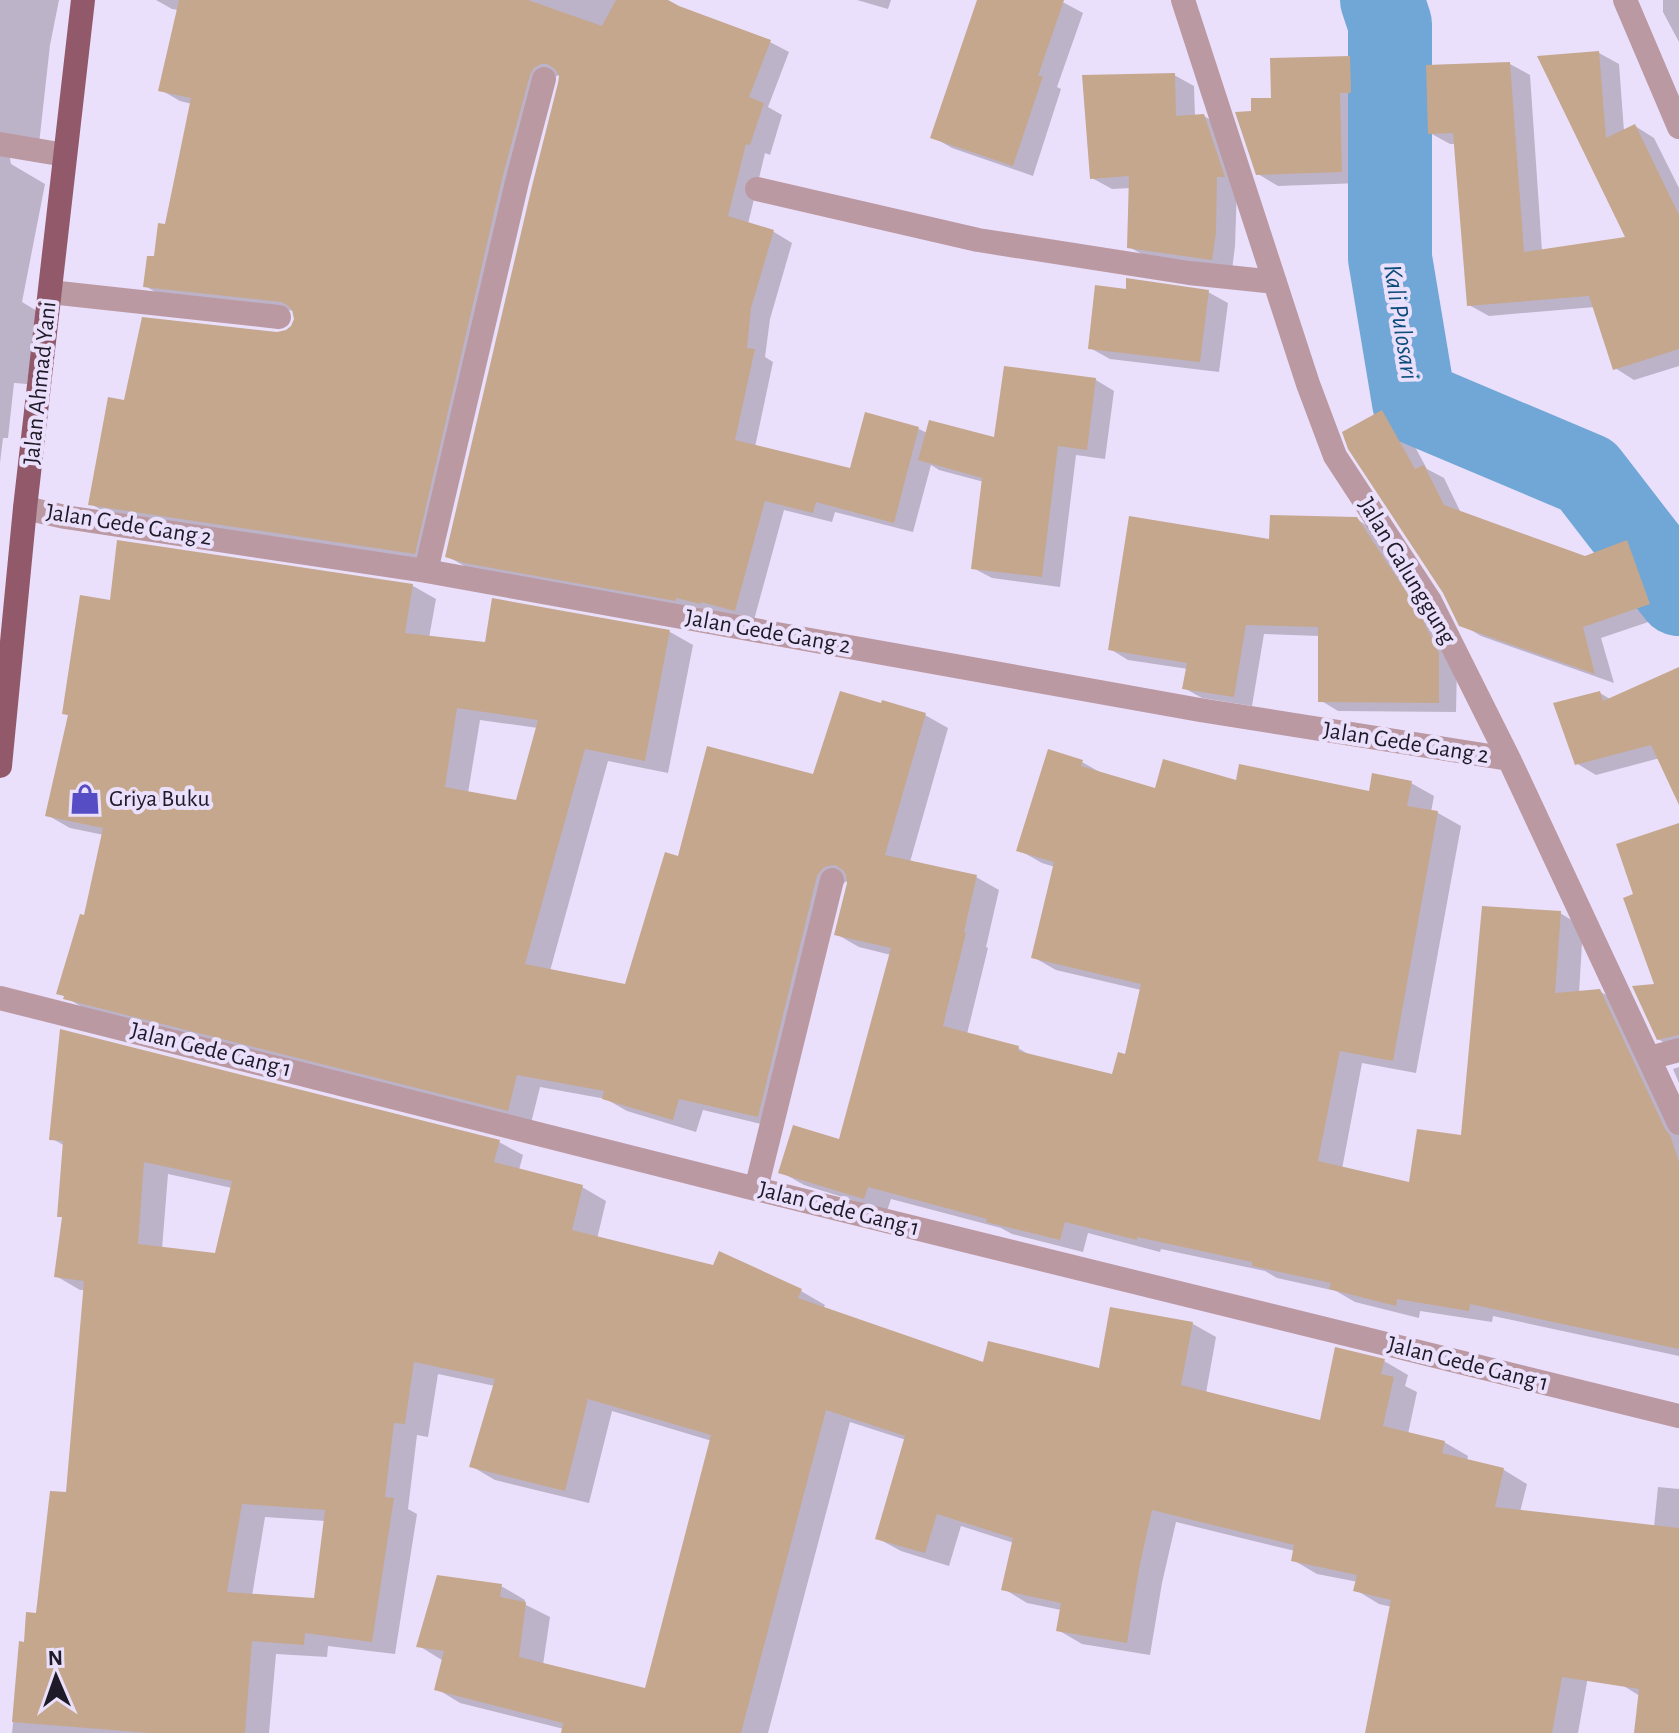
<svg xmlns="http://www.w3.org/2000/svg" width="1679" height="1733" font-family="'Alegreya Sans',sans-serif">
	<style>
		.shadow { fill: #0003; fill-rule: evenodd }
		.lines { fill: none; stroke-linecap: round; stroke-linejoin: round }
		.river { stroke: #70a7d6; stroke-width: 84 }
		.building { fill: #c5a78e; fill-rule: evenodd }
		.minor { stroke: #bb99a2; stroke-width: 24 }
		.major { stroke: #92596a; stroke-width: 24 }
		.labels { text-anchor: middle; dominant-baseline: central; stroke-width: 8; stroke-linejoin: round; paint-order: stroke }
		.street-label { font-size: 24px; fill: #1f1a27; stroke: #ebe0fc }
		.poi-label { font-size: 24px; fill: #1f1a27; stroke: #ebe0fc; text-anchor: start }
		.water-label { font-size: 26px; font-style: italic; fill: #0b4c79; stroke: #ebe0fc }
	</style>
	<rect width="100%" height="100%" fill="#ebe0fc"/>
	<!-- shadow -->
	<path class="shadow" d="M0 0H59L50 45 39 144 10 158 11 164 45 184 22 302 37 311 27 384 14 383 8 438H3L0 463Z
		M156 0H657L770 42 789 52 768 107 782 115 770 155 765 153 748 224 774 232 792 243 770 319 765 357 773 362 755 447 851 470 919 429 927 433 996 439 1006 368 1096 380 1114 391 1105 459 1076 455 1060 587 992 578 973 568 984 482 939 470 931 465 913 532 835 512 832 522 784 510 754 620 695 607V610L466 567 447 556 561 74 553 78 433 564 110 515 91 504 126 403 292 328 296 318 295 311 164 297 145 286 167 226 192 104 180 101 161 90 179 10 172 9Z
		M857 0H891L888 9Z
		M979 0H1059L1083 13 1057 87 1061 89 1033 176 952 148 933 137Z
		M1663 0H1679V42L1663 12Z
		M1599 53 1619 64 1624 131 1635 126 1654 138 1679 188V366L1634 380 1615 368 1595 307 1489 316 1469 305 1456 144H1450L1430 133 1510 64 1530 75 1542 251 1628 238 1540 57Z
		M1349 58 1369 70 1370 103 1359 104 1361 183 1278 186 1258 174 1253 113Z
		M1174 75 1194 86 1195 117 1204 116 1224 128 1237 187 1235 246 1232 270 1149 258 1129 247 1131 188 1112 189 1092 178Z
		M1128 291 1208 292 1228 303 1219 372 1110 359 1090 348Z
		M1382 412 1402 423 1427 469 1444 478 1461 513 1585 558 1627 543 1647 554 1669 615 1601 638 1614 683 1481 636 1461 624Z
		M1356 519 1375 530 1457 665 1456 712 1338 711 1320 700V636L1264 634 1252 706 1202 698 1184 688 1188 669 1128 660 1110 649 1271 541Z
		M413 586 436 599 429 638 487 645 670 632 693 645 668 773 608 761 550 971 626 986 680 859 815 776 925 715 948 728 910 862 976 877 999 890 986 947 988 948 967 1034 1018 1048 1033 1057 1113 1077 1127 1057 1141 990 1056 970 1033 957 1055 867 1042 863 1019 850 1082 762 1105 775 1156 790 1238 782 1370 793 1411 783 1434 796 1431 812 1438 813 1461 826 1416 1073 1362 1063 1342 1169 1411 1184 1463 1138 1560 913 1583 927 1579 993 1599 991 1623 1004 1679 1125V1356L1493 1316 1492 1322 1420 1311 1419 1318 1355 1302 1336 1291 1277 1278 1265 1271 1161 1249 1160 1252 1088 1233 1083 1252 1012 1234 1001 1228 891 1199 887 1211 804 1185 781 1172 840 1142 891 955 859 947 836 934 850 879 844 883 840 890 781 1129 703 1110 696 1132 627 1111 606 1099 540 1087 531 1123 89 1011 65 997 86 917 104 835 70 828 47 815 70 716 64 713 112 602ZM480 720 538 728 518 802 468 793Z
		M1679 669V779L1660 758 1596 775 1576 763 1600 693 1610 699Z
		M1679 825V1051L1658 1039 1657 986 1635 895Z
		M1679 1067V1083L1673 1069Z
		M51 1138 499 1142 523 1155 519 1170 582 1187 606 1201 597 1239 801 1291 825 1305 823 1309 984 1365 1100 1370 1112 1309 1193 1324 1216 1337 1206 1393 1321 1422 1384 1361 1408 1375 1405 1386 1417 1392 1408 1434 1444 1442 1468 1456 1467 1461 1504 1470 1527 1484 1520 1512 1613 1534 1578 1733H1367L1392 1607 1379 1604 1356 1590 1358 1582 1317 1574 1293 1560 1295 1551 1176 1522 1162 1583 1150 1655 1082 1644 1058 1630 1061 1610 1027 1603 1004 1589 1014 1543 961 1526 949 1566 901 1551 877 1538 906 1440 850 1422 768 1733H563L564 1729 460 1703 437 1689 442 1660 419 1646 501 1586 525 1600 524 1604 550 1617 543 1665 646 1691 712 1441 612 1411 589 1503 495 1480 471 1466 495 1386 438 1374 428 1437 417 1435 408 1509 417 1514 395 1654 328 1646 327 1657 276 1654 269 1733H12L21 1644H26L38 1615 68 1495 85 1290H80L56 1276 64 1218 59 1216 65 1146ZM168 1174 232 1188 217 1255 162 1249ZM265 1517 325 1521 316 1600 252 1596Z
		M1658 1487 1679 1489V1733H1636L1640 1696 1622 1685 1654 1527Z"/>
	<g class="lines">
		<!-- river -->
		<path class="river" d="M1382 0 1390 24V258L1414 402 1587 475 1679 594"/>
	</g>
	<!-- building -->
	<path class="building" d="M179 0H528L602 26 616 0H668L679 6 771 40 749 97 764 103 750 145 746 144 728 216 774 230 751 308 747 348 755 349 735 440 850 468 865 412 919 427 894 523 816 502 813 513 765 501 735 611 701 602V604L676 598V601L464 563 445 557 532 186 558 83 559 76 555 69 547 64H541L534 68 530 75 502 179 415 554 88 505 108 397 124 400 142 317 277 332 286 330 291 326 294 319 292 310 287 305 281 302 143 287 147 256H154L158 223 165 224 191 98 158 91Z
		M977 0H1064L1038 76H1043L1013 166 930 138Z
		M1599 51 1606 138 1635 124 1679 215V349L1613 370 1589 296 1467 306 1453 133 1428 134 1426 65 1510 62 1524 252 1625 237 1537 56Z
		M1350 56 1351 93H1340L1342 172 1256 175 1235 112 1251 111V98H1271L1270 58Z
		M1175 73 1176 116 1204 114 1225 177H1217L1216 233 1212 260 1127 248 1129 176 1090 179 1082 75Z
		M1126 278 1209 290 1200 362 1088 349 1095 285 1126 289Z
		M1004 366 1096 378 1087 450 1058 446 1042 577 971 569 982 478 918 460 929 420 994 437Z
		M1382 410 1415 469 1424 465 1444 505 1585 556 1627 540 1650 604 1583 627 1595 674 1459 626 1443 593 1348 449 1342 432Z
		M1270 515 1357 517 1417 608 1439 653V703L1318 702V627L1246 625 1234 697 1182 689 1187 663 1108 650 1129 516 1269 539Z
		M117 540 413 584 405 633 485 642 492 598 670 630 645 761 585 749 525 964 625 984 665 852 678 856 707 746 813 774 840 691 881 703 882 700 926 713 885 855 977 875 964 932 966 933 943 1026 1019 1046 1018 1051 1112 1074 1118 1052 1125 1054 1141 984 1031 958 1054 862 1016 851 1048 749 1083 760 1081 766 1155 788 1163 759 1236 780 1239 764 1369 791 1372 773 1412 781 1407 806 1438 811 1393 1061 1340 1051 1318 1161 1409 1182 1417 1129 1461 1135 1482 906 1561 911 1555 993 1600 989 1665 1129 1670 1135 1679 1162V1349L1470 1304 1469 1311 1397 1299 1396 1306 1329 1289 1331 1283 1252 1266V1262L1137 1237V1240L1065 1222 1060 1240 986 1222 987 1219 868 1187 864 1199 778 1173 793 1125 839 1139 891 948 834 935 847 883 846 875 843 870 835 865 827 866 822 869 817 876 758 1117 679 1099 673 1120 602 1099 604 1091 517 1075 508 1111 63 999 64 996 56 994 80 914 84 915 103 828 45 816 68 715 62 714 80 595 110 600ZM457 708 538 720 516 800 445 787Z
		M1679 667V805L1651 745 1575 765 1553 703 1600 691 1603 701Z
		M1679 823V1035L1657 1040 1632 986 1654 984 1623 898 1633 894 1616 844Z
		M60 1029 500 1140 494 1162 583 1185 572 1230 713 1265 719 1251 802 1289 798 1298 983 1362 988 1341 1099 1368 1110 1307 1193 1322 1181 1385 1320 1420 1335 1347 1385 1359 1381 1374 1394 1377 1383 1426 1445 1441 1442 1453 1504 1468 1495 1507 1679 1528V1733H1634L1639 1689 1562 1677 1552 1733H1365L1391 1600 1353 1591 1357 1575 1291 1561 1294 1545 1152 1510 1139 1569 1127 1643 1056 1631 1061 1603 1001 1590 1013 1538 937 1514 925 1553 875 1539 905 1436 826 1410 741 1733H561L563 1723 434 1690 444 1651 416 1647 437 1575 502 1584 500 1597 526 1602 519 1657 645 1688 711 1435 588 1399 565 1491 469 1467 495 1379 414 1362 405 1424 394 1423 385 1497 394 1498 372 1642 305 1633 304 1645 252 1641 245 1733H150L12 1722 19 1641 24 1642 26 1612 36 1613 50 1491 66 1492 84 1281 54 1277 62 1217H57L63 1141 49 1140ZM144 1162 232 1181 215 1253 138 1244ZM242 1504 325 1510 314 1598 227 1592Z"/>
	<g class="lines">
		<!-- minor -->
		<path class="minor" d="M1183 0 1308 384 1335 456 1430 601 1509 759 1679 1123
			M1625 0 1679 127
			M0 144 65 155
			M757 189 978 240 1189 273 1275 282
			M50 292 279 317
			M25 508 65 517 426 571 1200 710 1509 759
			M426 571 517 182 544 79
			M0 998 756 1189 1679 1416
			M1649 1058 1679 1050
			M756 1189 832 880"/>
		<!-- major -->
		<path class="major" d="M0 766 25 508 83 0"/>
	</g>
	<!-- icons -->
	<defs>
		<symbol id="shop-bare" viewBox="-9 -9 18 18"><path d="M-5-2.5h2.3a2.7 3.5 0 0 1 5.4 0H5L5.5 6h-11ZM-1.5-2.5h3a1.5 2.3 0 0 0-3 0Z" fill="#564dc5" stroke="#ebe0fc" stroke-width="2.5" paint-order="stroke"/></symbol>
	</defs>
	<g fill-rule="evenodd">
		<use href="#shop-bare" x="63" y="777" width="44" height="44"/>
	</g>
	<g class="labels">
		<!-- street labels -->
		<g class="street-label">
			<text transform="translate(40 383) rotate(-84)">Jalan Ahmad Yani</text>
			<text transform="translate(129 525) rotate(9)">Jalan Gede Gang 2</text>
			<text transform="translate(1407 571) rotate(59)">Jalan Galunggung</text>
			<text transform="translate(768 632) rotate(10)">Jalan Gede Gang 2</text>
			<text transform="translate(1406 743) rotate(9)">Jalan Gede Gang 2</text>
			<text transform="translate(211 1050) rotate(14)">Jalan Gede Gang 1</text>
			<text transform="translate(839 1209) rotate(14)">Jalan Gede Gang 1</text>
			<text transform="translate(1468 1364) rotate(14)">Jalan Gede Gang 1</text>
		</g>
		<!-- poi labels -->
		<g class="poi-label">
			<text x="109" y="799">Griya Buku</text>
		</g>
		<!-- water labels -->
		<g class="water-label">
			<text transform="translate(1401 322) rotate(81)">Kali Pulosari</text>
		</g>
	</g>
	<!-- north arrow -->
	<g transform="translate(56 1677) rotate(358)" stroke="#ebe0fc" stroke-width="6" paint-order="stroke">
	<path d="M0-6L14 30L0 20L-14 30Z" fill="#1f1a27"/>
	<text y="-12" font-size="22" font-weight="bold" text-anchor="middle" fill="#1f1a27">N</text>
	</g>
</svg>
